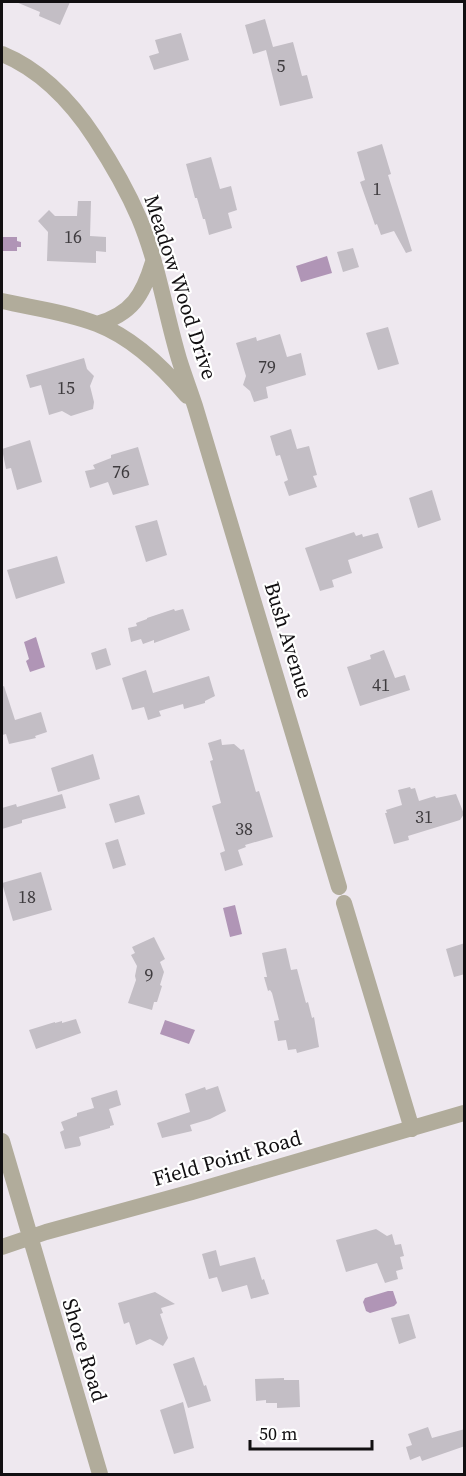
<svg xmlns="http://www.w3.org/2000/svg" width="466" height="1476" font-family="'Source Serif 4',serif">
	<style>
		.water { fill: #b095b6 }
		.building { fill: #c3bec5 }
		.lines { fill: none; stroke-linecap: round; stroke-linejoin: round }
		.minor { stroke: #b1ac9b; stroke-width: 16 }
		.labels { text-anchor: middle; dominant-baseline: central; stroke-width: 4.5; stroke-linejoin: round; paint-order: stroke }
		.number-label { font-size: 18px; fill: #3e3b3e }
		.street-label { font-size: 21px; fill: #110f11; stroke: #fff }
	</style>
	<rect width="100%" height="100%" fill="#eee8ef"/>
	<!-- water -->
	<path class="water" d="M2 237H17V241L21 242V247H17V251H2Z
		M327 256 332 273 301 282 296 266Z
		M36 637 45 667 30 672 26 661 29 659 24 642Z
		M235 905 242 934 230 937 223 908Z
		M165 1020 195 1030 189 1044 160 1034Z
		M388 1291H393L397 1303 394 1306 370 1313 366 1311 363 1302 365 1298Z"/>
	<!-- building -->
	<path class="building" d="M16 2H70L60 25 39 16 40 12Z
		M265 19 273 47 293 42 302 76 307 75 313 98 280 106 266 50 253 54 245 25Z
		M181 33 189 60 154 70 149 56 159 53 155 40Z
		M382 144 391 174 388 175 412 251 406 253 394 231 381 235 377 224 375 225 360 182 365 180 357 152Z
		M211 157 220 189 231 186 237 210 228 213 232 228 209 235 205 219H203L197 198H195L186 164Z
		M78 201H91L90 236 106 237V252L96 251V263L47 261 48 232 38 221 49 210 55 216H77Z
		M353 248 359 267 343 272 337 252Z
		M388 327 399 364 378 370 366 333Z
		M280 334 287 357 301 353 306 375 266 387 268 398 254 402 250 391 243 385 246 376 236 343 256 337 257 341Z
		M84 358 87 369 94 376 90 386 94 402 93 409 71 416 62 411 49 415 41 385 30 388 26 375Z
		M291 429 297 449 309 446 317 475 313 476 317 487 289 496 284 482 288 480 280 455 276 456 270 436Z
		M30 440 42 482 17 490 11 468 6 469 2 449Z
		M138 447 149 485 113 495 108 482 90 488 85 471 95 469 93 465 111 458V455Z
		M432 490 441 520 418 528 409 498Z
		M157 520 167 555 146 562 135 526Z
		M354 532 356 536 362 534 363 537 378 533 383 548 348 560 352 573 332 580 334 587 320 591 305 548Z
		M57 556 65 583 16 599 7 570Z
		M174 609 175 611 183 609 190 630 154 643V640L143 644 141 639 131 642 128 628 137 626 136 623 147 619V618Z
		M106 648 111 665 96 670 91 653Z
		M384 650 395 678 405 675 410 690 360 706 347 667 371 659 370 655Z
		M146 670 153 693 209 676 215 696 205 701V703L184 709 183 704 159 711 161 716 148 720 144 707 132 710 122 678Z
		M4 686 15 720 41 712 47 732 35 736 36 738 9 744 6 734 2 735V687Z
		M221 739 222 745 234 744 241 750 244 749 256 792 259 791 273 837 245 845 246 847 238 850 243 865 225 871 220 853 225 851 212 806 221 803 210 761 213 760 208 743Z
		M93 754 100 779 58 792 51 768Z
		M410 787 411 789 415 788 419 801 435 796 436 798 456 794 464 814 460 820 408 836 409 840 394 844 385 813H387L386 810 402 805 398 790Z
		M62 794 66 808 22 820V823L2 829V808L16 804 17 807Z
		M139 795 145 814 115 823 109 804Z
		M118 839 126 865 113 869 105 843Z
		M41 872 52 910 13 921 2 883Z
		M154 937 165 959 160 962 164 972 160 985 162 986 157 1002H154L152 1010 128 1003 136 980 135 976 137 966 131 955 135 953 132 947Z
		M465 943V974L454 977 446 949Z
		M286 948 291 970 297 969 306 1003 308 1002 312 1018 314 1017 319 1047 297 1053 296 1049 288 1050 286 1040 278 1041 274 1021 279 1020 272 993 270 990 268 991 264 977H267L266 972 262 953Z
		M76 1019 81 1033 36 1049 29 1030 55 1022V1023L62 1021V1023Z
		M218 1086 226 1111 210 1119 190 1125 192 1131 162 1138 157 1123 190 1112 185 1094 205 1087 206 1090Z
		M117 1090 121 1105 109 1109 114 1125 110 1126V1128L79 1137 81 1144 80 1146 65 1149 60 1132 64 1130 61 1122 77 1116V1113L94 1108 91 1098Z
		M376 1229 387 1236 392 1234 395 1245 401 1244 404 1256 400 1257 403 1269 396 1271 398 1279 385 1283 377 1263 346 1272 336 1240Z
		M216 1250 220 1266 255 1257 262 1280 264 1279 269 1294 251 1299 247 1285 222 1292 217 1277 209 1279 202 1254Z
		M155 1292 175 1304 161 1308 163 1313 160 1314 168 1338 163 1346 150 1339 136 1345 129 1322 124 1324 118 1303Z
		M409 1314 416 1338 399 1344 391 1318Z
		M194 1357 204 1386 206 1385 211 1401 188 1408 173 1364Z
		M284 1378V1380H299L300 1407 277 1408V1403H266V1400L256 1401 255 1379Z
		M183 1402 194 1448 174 1454 160 1410Z
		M428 1427 432 1438 465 1429V1446L422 1461 420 1456 410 1460 406 1447 412 1445 408 1434Z"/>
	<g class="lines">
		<!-- minor -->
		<path class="minor" d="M2 54C41 70 72 103 95 138 112 164 127 190 139 218 158 263 165 312 179 359 184 375 190 391 195 406L339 887
			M2 301C33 308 66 312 97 324 133 338 163 367 187 396
			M97 324C132 314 143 295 153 262
			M344 903 412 1129
			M2 1141 100 1474
			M2 1247 46 1232 192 1192 464 1113"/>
	</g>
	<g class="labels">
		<!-- number labels -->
		<g class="number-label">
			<text x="281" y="65">5</text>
			<text x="377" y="188">1</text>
			<text x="73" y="236">16</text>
			<text x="267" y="366">79</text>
			<text x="66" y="387">15</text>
			<text x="121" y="471">76</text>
			<text x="381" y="684">41</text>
			<text x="424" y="816">31</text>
			<text x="244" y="828">38</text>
			<text x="27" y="896">18</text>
			<text x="149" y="974">9</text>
		</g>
		<!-- street labels -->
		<g class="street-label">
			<text transform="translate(181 287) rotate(72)">Meadow Wood Drive</text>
			<text transform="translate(289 640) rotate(73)">Bush Avenue</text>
			<text transform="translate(227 1158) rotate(-16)">Field Point Road</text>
			<text transform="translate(85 1350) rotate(73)">Shore Road</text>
		</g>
	</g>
	<!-- border -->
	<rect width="466" height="1476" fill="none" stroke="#110f11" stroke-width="6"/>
	<!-- scale -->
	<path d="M250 1440v9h122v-9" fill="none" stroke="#110f11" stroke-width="3"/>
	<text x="259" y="1440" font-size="18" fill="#110f11" stroke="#ffffff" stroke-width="4.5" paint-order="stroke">50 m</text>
</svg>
